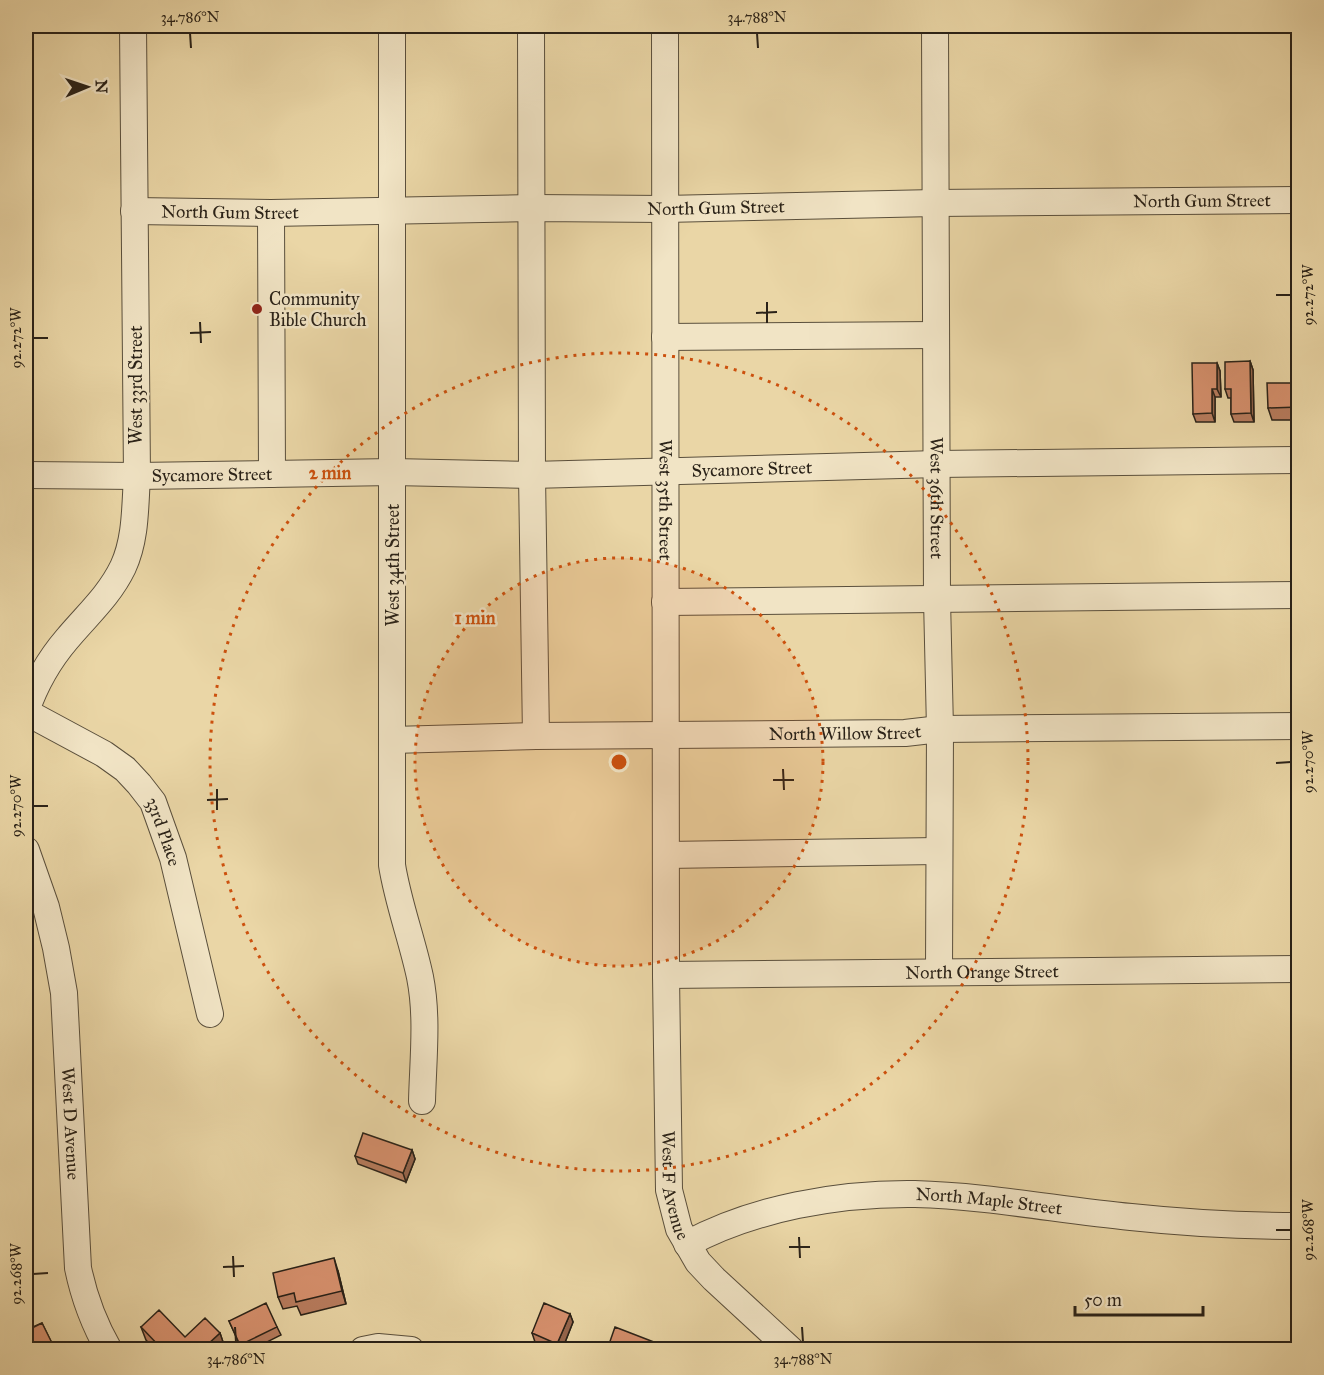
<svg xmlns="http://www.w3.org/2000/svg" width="1324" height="1375" font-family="'IM FELL Great Primer',serif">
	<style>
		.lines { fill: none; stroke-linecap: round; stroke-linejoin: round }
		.minor-casing { stroke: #5a4f3c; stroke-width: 28 }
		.minor { stroke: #f1e4c5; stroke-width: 26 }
		.wall { fill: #b87c5e; stroke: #2a2218; stroke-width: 1.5 }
		.shaded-wall { fill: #96654c; stroke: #2a2218; stroke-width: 1.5 }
		.building { fill: #d6906d; stroke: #2a2218; stroke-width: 1.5 }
		.ticks { fill: none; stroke: #2a2218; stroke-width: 2 }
		.ring { fill: none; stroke: #cc510e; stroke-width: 3; stroke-dasharray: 3 6 }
		.poi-dot { fill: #8f2418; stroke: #f1e4c5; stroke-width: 2 }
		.labels { text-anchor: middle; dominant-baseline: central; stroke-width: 5; stroke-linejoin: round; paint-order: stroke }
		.street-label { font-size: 18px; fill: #2a2218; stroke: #f1e4c5 }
		.poi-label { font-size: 18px; fill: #2a2218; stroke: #f1e4c5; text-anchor: start }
		.centre { fill: #cc510e; stroke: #f1e4c5; stroke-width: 3 }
		.ring-label { font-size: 18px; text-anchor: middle; font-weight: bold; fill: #cc510e; stroke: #f1e4c5; stroke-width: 5; stroke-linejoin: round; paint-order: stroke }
		.neatline { fill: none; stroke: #2a2218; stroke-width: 2 }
		.ticks-label { font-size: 15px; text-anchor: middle; fill: #2a2218 }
	</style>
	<rect width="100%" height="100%" fill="#ead6a6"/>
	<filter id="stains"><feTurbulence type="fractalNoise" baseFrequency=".00333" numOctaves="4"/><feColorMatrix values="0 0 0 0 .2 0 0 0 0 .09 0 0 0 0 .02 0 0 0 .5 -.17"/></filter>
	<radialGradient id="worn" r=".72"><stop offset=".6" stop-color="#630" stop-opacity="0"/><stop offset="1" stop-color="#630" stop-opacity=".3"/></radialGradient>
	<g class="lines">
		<defs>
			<g id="minor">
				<path d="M392 26V865C398 903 412 939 420 977 428 1017 423 1060 422 1101"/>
				<path d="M531 26 532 475 536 736"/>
				<path id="s1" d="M665 26 666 975 669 1190 679 1229 698 1262 714 1279 791 1350"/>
				<path id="s2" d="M935 26 937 599 940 729 939 972"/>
				<path id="s3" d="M134 211 271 213 533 208 665 209 935 203 1298 200"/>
				<path d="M271 213 272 474"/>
				<path d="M665 337 936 335"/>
				<path id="s4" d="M26 475 137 476 393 472 532 475 938 464 1298 460"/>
				<path d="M665 602 1298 595"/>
				<path d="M26 711C35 685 49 660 67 639 87 615 109 596 123 567 136 539 135 507 137 476L133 26"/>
				<path id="s5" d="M26 712 104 754 125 769 139 784 153 802 173 858 210 1014"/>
				<path id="s6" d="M392 740 536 736 905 733 940 729 1298 726"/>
				<path id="s7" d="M26 850 46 907 56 948 64 993 78 1268C84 1297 94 1324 109 1350"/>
				<path d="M666 855 938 851"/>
				<path id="s8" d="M666 975 1298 969"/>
				<path id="s9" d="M687 1244C754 1208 838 1193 915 1194 987 1196 1059 1210 1131 1217 1187 1223 1243 1226 1298 1226"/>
				<path d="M363 1350 378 1347 411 1350"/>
			</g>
		</defs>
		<!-- minor casing -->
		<use href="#minor" class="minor-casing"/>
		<!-- minor -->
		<use href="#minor" class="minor"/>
	</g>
	<!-- wall -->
	<path class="wall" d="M1250 361 1253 370 1254 422H1234L1231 414V398H1228L1225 389Z
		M1217 363 1220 371 1221 397H1215V422H1196L1193 414Z
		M1299 383V420H1272L1268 408Z
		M412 1150 415 1159 406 1182 358 1164 355 1156Z
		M338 1271 346 1304 301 1315 297 1306 283 1309 278 1297Z
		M26 1303 33 1327 42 1323 55 1350H26Z
		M570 1314 573 1322 562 1350H553L535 1342 532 1333Z
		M229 1321 277 1327 281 1335 251 1350H242Z
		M141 1327 185 1337 220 1333 224 1345 220 1350H155L146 1340Z"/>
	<!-- shaded-wall -->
	<path class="shaded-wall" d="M1250 361 1253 370 1254 422 1251 413Z
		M1217 363 1220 371 1221 397 1217 389Z
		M1212 389 1215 397V422L1212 413Z
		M412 1150 415 1159 406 1182 403 1173Z
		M334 1258 338 1271 346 1304 342 1291Z
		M570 1314 573 1322 562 1350H559L557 1344Z
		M220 1333 224 1345 220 1350H210L208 1344Z"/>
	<!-- building -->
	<path class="building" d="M1250 361 1251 413 1231 414V389H1225V362Z
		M1192 363H1217V389H1212V413L1193 414Z
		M1267 383H1299V407L1268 408Z
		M363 1133 412 1150 403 1173 355 1156Z
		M334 1258 342 1291 296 1302 294 1293 278 1297 273 1273Z
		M266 1303 277 1327 240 1345 229 1321Z
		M544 1303 570 1314 557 1344 532 1333Z
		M26 1304 30 1321 26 1322Z
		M159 1310 185 1337 205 1318 220 1333 208 1344 213 1350H163L141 1327Z
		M42 1323 55 1349 53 1350H26V1331Z
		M615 1327 659 1344 657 1350H607Z"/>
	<!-- ticks -->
	<path class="ticks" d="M190 33 191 48M757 33 758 48M1276 295H1291M767 302V323M756 313 777 312M200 322 201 343M190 333 211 332M33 338H48M1276 763 1291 762M783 769 784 790M773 780H794M217 789V810M207 800 228 799M33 806H48M1276 1230H1291M799 1237 800 1258M789 1247H810M233 1256 234 1277M223 1267 244 1266M33 1274 48 1273M235 1327 236 1342M802 1327 803 1342"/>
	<!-- distance rings -->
	<circle cx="619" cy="762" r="204" fill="#cc510e" fill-opacity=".12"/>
	<g class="ring">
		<circle cx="619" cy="762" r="204"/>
		<circle cx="619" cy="762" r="409"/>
	</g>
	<!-- markers -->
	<circle class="poi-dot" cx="257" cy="309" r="6"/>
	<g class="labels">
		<!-- street labels -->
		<g class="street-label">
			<text stroke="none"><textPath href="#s3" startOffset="1068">North Gum Street</textPath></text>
			<text stroke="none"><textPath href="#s3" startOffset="582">North Gum Street</textPath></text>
			<text stroke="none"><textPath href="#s3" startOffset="96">North Gum Street</textPath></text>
			<text transform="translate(136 385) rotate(-90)">West 33rd Street</text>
			<text stroke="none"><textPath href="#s4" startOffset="726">Sycamore Street</textPath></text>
			<text stroke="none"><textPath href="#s4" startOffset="186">Sycamore Street</textPath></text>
			<text stroke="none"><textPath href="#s2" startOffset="472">West 36th Street</textPath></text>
			<text stroke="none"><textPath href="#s1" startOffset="474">West 35th Street</textPath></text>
			<text transform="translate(393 565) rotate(-90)">West 34th Street</text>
			<text stroke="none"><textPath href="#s6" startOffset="453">North Willow Street</textPath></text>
			<text stroke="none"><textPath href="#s5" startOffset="189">33rd Place</textPath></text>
			<text stroke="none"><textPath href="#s8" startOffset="316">North Orange Street</textPath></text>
			<text stroke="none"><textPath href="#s7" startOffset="279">West D Avenue</textPath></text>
			<text stroke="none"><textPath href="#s1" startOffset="1160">West F Avenue</textPath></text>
			<text stroke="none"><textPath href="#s9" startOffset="310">North Maple Street</textPath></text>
		</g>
		<!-- poi labels -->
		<g class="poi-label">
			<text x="269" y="299">Community<tspan x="269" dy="21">Bible Church</tspan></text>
		</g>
	</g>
	<circle cx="619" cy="762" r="9" class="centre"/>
	<g class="ring-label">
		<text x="330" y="479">2 min</text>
		<text x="475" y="624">1 min</text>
	</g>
	<!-- margin -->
	<rect width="1324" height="1375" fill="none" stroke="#ead6a6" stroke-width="66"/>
	<!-- north arrow -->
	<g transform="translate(87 87) rotate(88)" stroke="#f1e4c5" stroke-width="4.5" paint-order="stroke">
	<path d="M0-4.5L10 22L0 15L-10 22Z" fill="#2a2218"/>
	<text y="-9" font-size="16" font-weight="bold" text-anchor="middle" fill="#2a2218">N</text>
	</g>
	<!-- scale -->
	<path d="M1075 1306v9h128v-9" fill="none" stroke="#2a2218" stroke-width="3"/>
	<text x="1084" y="1306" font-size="18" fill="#2a2218" stroke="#f1e4c5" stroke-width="4.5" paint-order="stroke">50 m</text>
	<rect x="33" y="33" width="1258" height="1309" class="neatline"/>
	<g class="ticks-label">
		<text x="190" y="22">34.786°N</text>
		<text x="757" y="22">34.788°N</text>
		<text transform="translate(1308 295) rotate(-90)" y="5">92.272°W</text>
		<text transform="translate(16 338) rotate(-90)" y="5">92.272°W</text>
		<text transform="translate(1308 762) rotate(-90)" y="5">92.270°W</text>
		<text transform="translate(16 806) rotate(-90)" y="5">92.270°W</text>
		<text transform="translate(1308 1230) rotate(-90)" y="5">92.268°W</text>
		<text transform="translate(16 1274) rotate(-90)" y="5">92.268°W</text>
		<text x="236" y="1364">34.786°N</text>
		<text x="803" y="1364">34.788°N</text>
	</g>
	<rect width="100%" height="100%" filter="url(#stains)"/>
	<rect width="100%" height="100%" fill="url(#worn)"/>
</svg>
